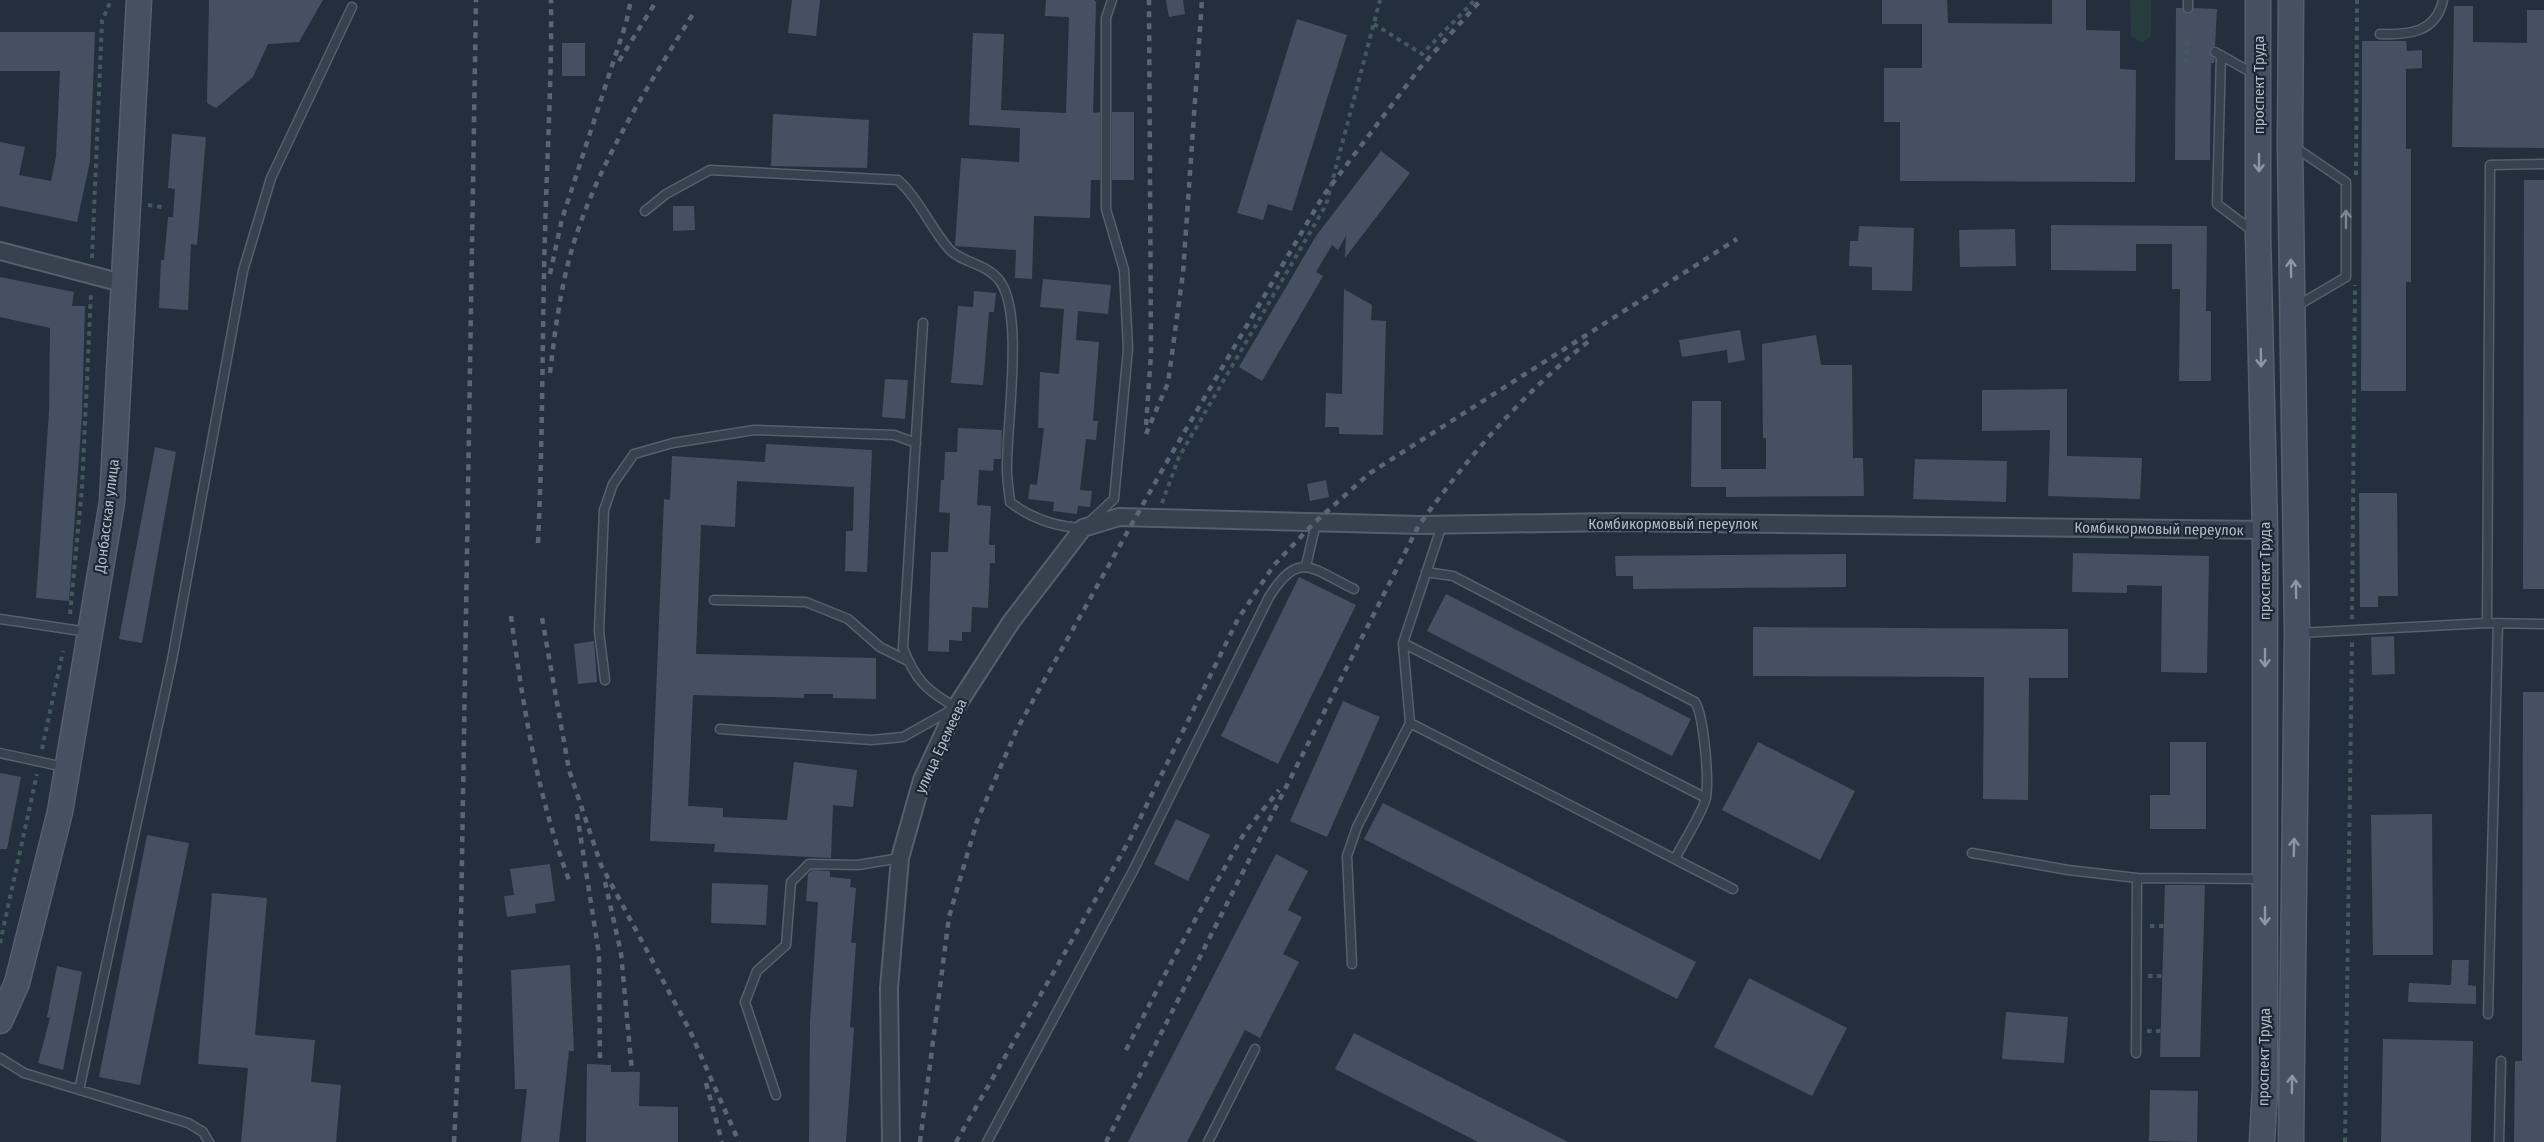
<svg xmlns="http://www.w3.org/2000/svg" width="2544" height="1142" font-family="'Fira Sans Condensed',sans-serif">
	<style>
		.green { fill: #263c3f }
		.building { fill: #455162 }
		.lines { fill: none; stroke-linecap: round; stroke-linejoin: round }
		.lane-casing { stroke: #565f6c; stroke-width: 11 }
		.street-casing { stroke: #565f6c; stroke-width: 20 }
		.secondary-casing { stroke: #565f6c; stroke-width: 27 }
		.path { stroke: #44595c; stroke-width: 4; stroke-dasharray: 4.5 4.5; stroke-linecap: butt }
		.lane { stroke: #38414e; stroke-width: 8 }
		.street { stroke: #38414e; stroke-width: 16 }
		.secondary { stroke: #465061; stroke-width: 24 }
		.rail { stroke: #5a6575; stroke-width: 4.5; stroke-dasharray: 6 6; stroke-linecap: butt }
		.oneway { stroke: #8e96a5 }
		.oneway2 { stroke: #7c8592 }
		.labels { text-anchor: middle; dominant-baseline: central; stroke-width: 4.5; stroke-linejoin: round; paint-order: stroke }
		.street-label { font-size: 15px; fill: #b4bcc9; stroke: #1d2633 }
	</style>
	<rect width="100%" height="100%" fill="#242f3e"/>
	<!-- green -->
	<path class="green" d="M2130 0H2151V36L2142 43 2131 36Z"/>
	<!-- building -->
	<path class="building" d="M209 0H323L299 42 268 44 253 77 216 108 207 103Z
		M792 0H820L816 36 788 33Z
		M1046 0H1094L1096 2 1093 113 1100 112V180H1091L1090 218 1034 216 1032 279 1015 278 1016 250 955 246 961 158 1019 162 1020 128 969 125 973 33 1004 34 1001 110 1066 113 1069 17 1045 16Z
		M1166 0H1183L1185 14 1169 17Z
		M1882 0H1947L1948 23 2052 24V0H2086V30L2120 31V69L2136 70 2135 182 1900 181V122H1884V68H1922V24H1882Z
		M2454 6H2473V42L2527 43V10H2544V148L2452 147Z
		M2176 8H2182L2187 14 2194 8 2217 9 2215 46 2209 51 2215 59 2214 63H2211L2210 160H2175Z
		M1297 19 1347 35 1292 211 1268 204 1263 220 1237 213Z
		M0 32H95L90 161 77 222 0 206V142L25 147 19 175 51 181 56 157 60 71H0Z
		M2362 41H2406L2407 51 2422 50V68L2406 69V149H2411V282H2406V391H2361Z
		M562 43H585V76H562Z
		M1112 112H1134V180H1112Z
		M773 114 869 120 867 168 771 166Z
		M172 134 206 137 197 245 191 244 188 310 159 308 161 260H164L168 217H173L175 189 168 188Z
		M1381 151 1410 173 1345 258 1346 236 1338 250 1332 245 1316 272 1323 276 1262 381 1239 367 1316 236Z
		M2524 180H2544V589H2523Z
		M673 206H694L695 230 673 231Z
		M2051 225 2207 226 2206 311H2211V381H2179L2180 289H2172V244H2136V271L2051 270Z
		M1859 226 1914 228 1912 291 1872 290V267L1849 266 1850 241H1858Z
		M2015 229 2016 266 1960 267 1959 230Z
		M0 277 74 292 72 306H85L82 414 69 601 36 598 49 412 50 328 0 317Z
		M1043 279 1111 285 1108 314 1078 311 1076 340 1099 342 1093 421H1098L1096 440 1086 439 1080 490 1092 491 1090 507 1078 506 1077 514 1053 511 1054 502 1028 499 1030 484 1037 485 1044 428H1038L1040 372 1059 374 1064 309 1040 307Z
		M1344 289 1372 305 1371 320 1386 321 1383 435 1339 434V427H1325L1326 393 1342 394Z
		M974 291 996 293 994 312H989L983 385 951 383 958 306 973 307Z
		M1740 330 1745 360 1728 363 1727 350 1682 357 1679 340Z
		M1816 335 1821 365H1852L1853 458H1863L1864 496 1726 497V487H1691L1692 401H1721V469H1766V438H1763L1762 344Z
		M885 379 908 380 905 419 882 417Z
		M2067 389V456L2142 458 2140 499 2048 496 2050 430 1982 431V390Z
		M958 428 1002 430 1001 459H994L993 471 979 470 977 505 991 506 989 545H995V563H990L988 608 972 607 971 632H962V641L949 640V652L928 651 931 552H948L950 513 939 512 941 480H944L945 452H957Z
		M766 444 872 450 867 572 845 571 846 531H853L854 487 737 481 735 527 701 525 696 654 876 658V699L833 698V694H804V698L693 695 688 806 723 808V817L787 820 794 762 857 770 853 807 833 805 831 858 714 852 715 844 650 841 664 499 670 500 672 456 765 462Z
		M155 447 176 452 142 643 119 639Z
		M1915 459 2007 461 2006 502 1913 499Z
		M1326 480 1329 497 1310 501 1307 484Z
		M2359 493H2397L2398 596H2378V607H2360Z
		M2073 553 2209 556 2207 673 2161 672 2162 586 2127 585V593L2072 592Z
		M1846 554V587L1633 589V576H1616L1615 556Z
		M1299 577 1356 605 1278 764 1221 736Z
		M1446 594 1691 719 1672 756 1427 631Z
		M1753 627 2068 629V678H2029L2028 800 1983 799 1984 677 1753 676Z
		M2394 636 2395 674 2372 675 2371 637Z
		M594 641 597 682 578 684 574 644Z
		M2523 692H2544V1142H2514L2515 1061H2522Z
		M1343 701 1380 717 1327 837 1290 821Z
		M1758 742 1855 791 1820 860 1722 810Z
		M2170 742H2206V829H2150V795H2170Z
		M0 773 21 777 7 849H0Z
		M1383 803 1696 962 1677 999 1364 839Z
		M2432 814 2433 955H2373L2371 815Z
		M1176 819 1210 835 1188 881 1154 864Z
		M147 835 189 843 140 1085 99 1077Z
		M1276 854 1308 871 1288 910 1302 917 1283 954 1299 962 1260 1038 1245 1030 1187 1142H1128Z
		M550 864 555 901 535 904 536 913 507 917 504 896 514 895 510 869Z
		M812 870 830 871V877L851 879 850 887 856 888 851 943H856L850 1027 854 1028 846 1142H809L810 1022 818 902 806 901 808 874Z
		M712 883 768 885 766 925 711 923Z
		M2165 885H2205L2200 1057H2160Z
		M212 893 267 898 255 1035 315 1040 311 1082 341 1085 336 1142H241L248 1068 198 1064Z
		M2452 960H2469L2468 985 2476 986V1004L2408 1002 2409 983 2451 985Z
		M570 965 574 1051H569L559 1142H521L527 1089H515L511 970Z
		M57 966 82 972 63 1070 38 1063 50 1018 47 1017Z
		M1749 978 1847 1028 1812 1096 1714 1047Z
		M2006 1012 2068 1017 2064 1063 2002 1059Z
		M1354 1033 1568 1142H1478L1335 1069Z
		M2383 1039 2473 1041 2471 1142H2381Z
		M587 1064 611 1065V1072H640L639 1106 678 1107V1142H586Z
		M2150 1090 2198 1091 2197 1142 2149 1141Z"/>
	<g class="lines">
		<defs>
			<path id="lane" d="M2188 8V0
				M2380 34C2408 35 2436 33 2443 0
				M2215 52 2254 74
				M2221 55 2217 204 2254 232
				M2293 146 2346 182V277L2295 307
				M645 211 666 194 710 170 898 180C919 199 930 227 949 249 962 263 986 263 999 280 1025 312 1006 426 1007 470 1007 480 1009 491 1010 502 1032 519 1055 527 1083 528L1114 499 1128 349 1124 270 1106 209V18L1112 0
				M923 323 903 648C915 679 926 691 956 707
				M1306 566 1316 523
				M1426 572 1453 576 1695 702C1704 716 1709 779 1706 797 1704 811 1682 844 1675 859
				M714 600 806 602 848 619 880 647 908 661
				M0 619 88 632
				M2487 623 2490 165 2544 164
				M2299 633 2487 623 2544 624
				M1403 643 1706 798
				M605 680 599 631 604 510 613 484 634 454 673 443 754 430 894 435 916 443
				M1410 723 1733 889
				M720 729 871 740 903 737 953 709
				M0 753 64 767
				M1972 853 2068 870 2137 878 2264 879
				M1352 964 1347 856 1357 827 1410 723 1403 643 1442 525
				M2488 1014 2498 623
				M2136 1053 2137 878
				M0 1058 24 1073 188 1123 203 1132 209 1142
				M79 1090 172 660 243 271 271 178 352 7
				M776 1095 745 1002 757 971 786 945 791 882 809 864 858 865 900 858
				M987 1142 1133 871 1269 597C1299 549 1312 569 1354 589
				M1208 1142 1255 1049
				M2499 1142 2501 1061"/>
			<path id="street" d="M0 251 126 284
				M891 1142 889 988 900 858 922 780 956 707 1011 622 1083 528 1119 517 1419 525 1614 522 2265 530"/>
			<path id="secondary" d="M2258 0V235L2265 530V1088L2262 1142
				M2291 0 2290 144 2297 633 2291 1142
				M0 1021 17 983 60 812 112 502 139 0"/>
		</defs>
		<!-- lane casing -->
		<use href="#lane" class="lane-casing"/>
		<!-- street casing -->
		<use href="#street" class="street-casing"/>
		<!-- secondary casing -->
		<use href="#secondary" class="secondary-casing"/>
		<!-- path -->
		<path class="path" d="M1374 24 1422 54 1475 0
			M2186 63 2187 39
			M2356 175 2357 0
			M148 205 162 207
			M92 258 102 21 111 0
			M1162 503 1179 457 1326 205 1380 0
			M70 614 82 488 91 293
			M2352 619 2355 285
			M42 749 63 651
			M2150 926H2164
			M0 943 37 774
			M2148 976H2163
			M2147 1031H2161
			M2345 1142 2352 642"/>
		<!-- lane -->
		<use href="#lane" class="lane"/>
		<!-- street -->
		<use href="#street" class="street"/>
		<!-- secondary -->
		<use href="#secondary" class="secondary"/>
		<!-- rail -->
		<path class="rail" d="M619 61 657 0
			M550 274 562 219 626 23 631 0
			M550 373C555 330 561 284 574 242 600 160 648 86 693 14
			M1146 425 1151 354 1149 0
			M1146 434 1168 383 1183 273 1202 0
			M538 543C543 440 542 337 545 233 547 155 552 78 551 0
			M511 616C523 706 537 795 569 880
			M542 618 569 770 601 865 690 1031 739 1142
			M577 814 599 954 600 1064
			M605 882 621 953 632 1072
			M1126 1050 1174 957 1245 832 1279 790
			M706 1083 722 1142
			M454 1142 459 1043 476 0
			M920 1142 949 917 977 821 1017 729 1165 465 1323 196 1419 69 1481 0
			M956 1142 1129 841 1238 619 1274 565 1314 523 1370 473 1737 239
			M1106 1142 1419 525C1468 457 1523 393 1589 341"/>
	</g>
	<!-- one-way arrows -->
	<defs><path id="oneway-shaft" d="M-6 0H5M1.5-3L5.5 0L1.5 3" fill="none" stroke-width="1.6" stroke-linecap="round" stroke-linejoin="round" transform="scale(1.5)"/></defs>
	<g class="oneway">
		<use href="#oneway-shaft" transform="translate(2259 163) rotate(90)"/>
		<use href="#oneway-shaft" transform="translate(2291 268) rotate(-91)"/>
		<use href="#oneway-shaft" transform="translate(2261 358) rotate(89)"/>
		<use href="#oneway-shaft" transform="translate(2296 589) rotate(-91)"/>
		<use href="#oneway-shaft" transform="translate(2265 658) rotate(90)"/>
		<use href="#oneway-shaft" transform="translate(2294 847) rotate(-89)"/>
		<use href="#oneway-shaft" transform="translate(2265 916) rotate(90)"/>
		<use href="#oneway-shaft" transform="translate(2292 1084) rotate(-89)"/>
	</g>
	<use class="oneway2" href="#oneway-shaft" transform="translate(2346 219) rotate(-90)"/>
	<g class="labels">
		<!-- street labels -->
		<g class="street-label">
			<text transform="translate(2259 85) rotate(-90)">проспект Труда</text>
			<text transform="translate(107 516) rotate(-83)">Донбасская улица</text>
			<text x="1673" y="524">Комбикормовый переулок</text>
			<text transform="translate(2159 529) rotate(1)">Комбикормовый переулок</text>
			<text transform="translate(2265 571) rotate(-90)">проспект Труда</text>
			<text transform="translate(941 746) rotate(-65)">улица Еремеева</text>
			<text transform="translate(2264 1057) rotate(-89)">проспект Труда</text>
		</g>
	</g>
</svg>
